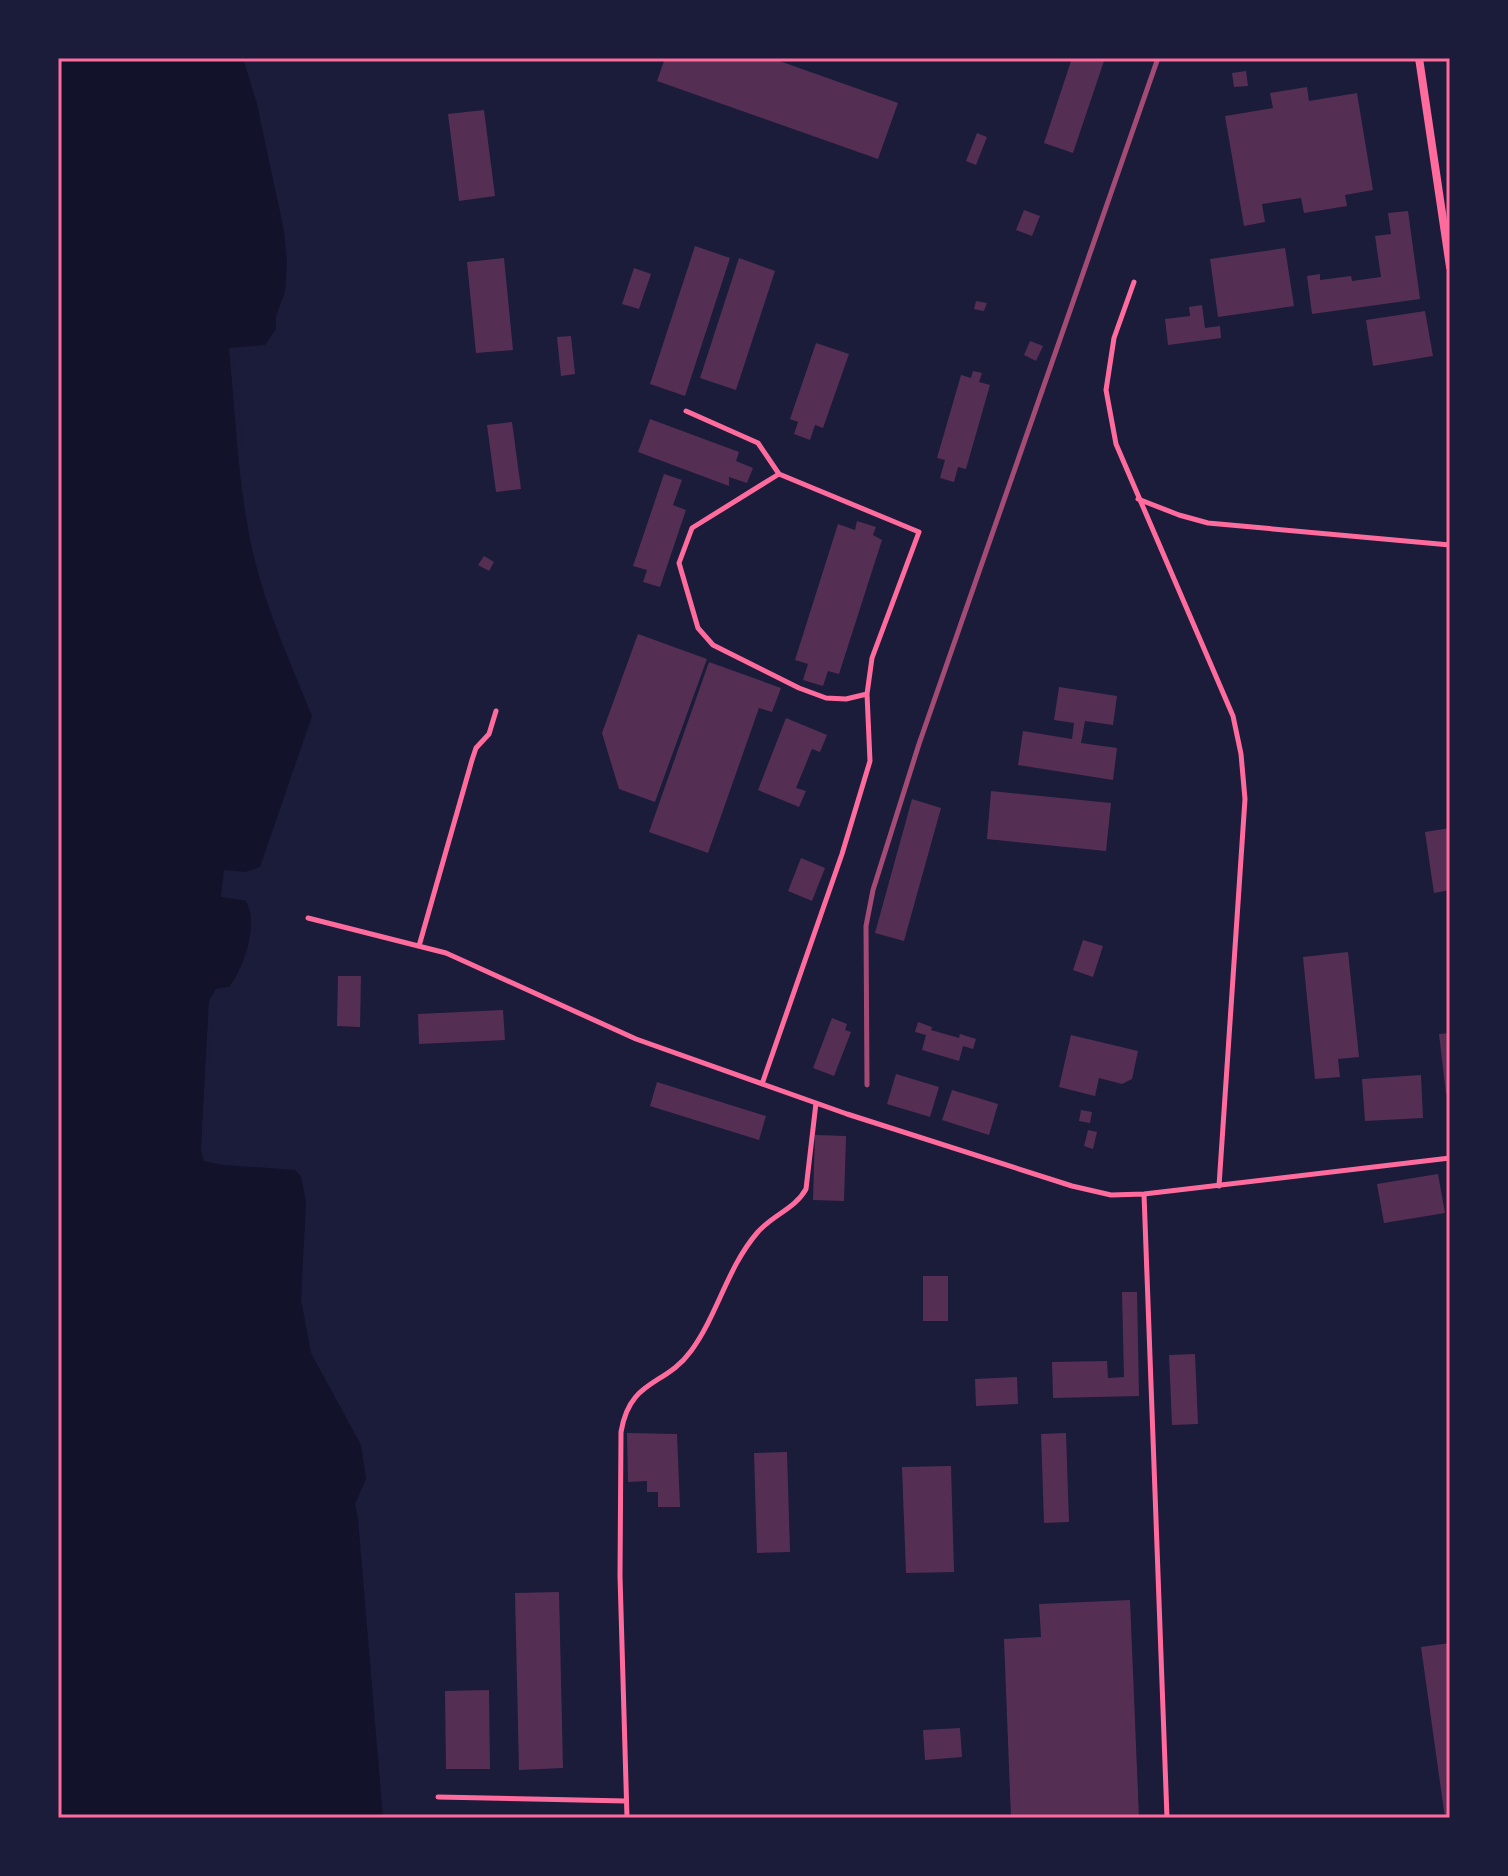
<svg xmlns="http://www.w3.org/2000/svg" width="1508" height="1876" font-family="'Nunito Sans',sans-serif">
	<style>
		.water { fill: #12122b }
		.pier { fill: #1b1b3a }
		.building { fill: #542f53 }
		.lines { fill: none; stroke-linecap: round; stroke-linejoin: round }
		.service { stroke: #ff6b9d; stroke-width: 5 }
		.minor { stroke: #ff6b9d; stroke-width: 8 }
		.rail { stroke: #a44b75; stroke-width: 5 }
		.neatline { fill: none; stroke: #ff6b9d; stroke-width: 3 }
	</style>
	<rect width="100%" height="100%" fill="#1b1b3a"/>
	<!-- water -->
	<path class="water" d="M58 58H243L257 104 284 231 287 262 285 292 276 316V329L265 345 229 349C236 419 238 493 255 561 268 614 292 666 312 716L260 867 245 872 224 870 221 897 245 900C260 921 244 968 229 987L216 989 209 1001 201 1151 205 1161 224 1165 295 1170 301 1177 306 1202 301 1300 311 1353 361 1445 366 1479 355 1504 358 1519 383 1818H58Z"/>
	<!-- pier -->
	<path class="pier" d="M265 345 266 349 233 352 246 478H242L229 348Z
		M224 870 254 873 245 876 228 874 226 894 246 896 250 901 221 897Z
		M229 987V991L219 993 213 1002 205 1151 208 1157 224 1161V1165L204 1161 201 1151 209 1001 216 989Z"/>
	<!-- building -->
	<path class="building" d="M665 58H771L898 103 878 159 657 81Z
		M1072 58H1105L1073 153 1044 143Z
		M1246 71 1248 86 1234 87 1232 73Z
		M1307 87 1309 101 1357 93 1373 190 1345 195 1347 206 1304 213 1301 198 1262 204 1265 222 1244 226 1225 116 1273 108 1270 93Z
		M484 110 495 196 459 201 448 114Z
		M977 133 987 137 976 165 966 161Z
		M1024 210 1040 216 1032 236 1016 230Z
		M1408 211 1420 299 1312 314 1307 276 1320 274V280L1351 276 1352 281 1381 277 1375 236 1391 234 1388 213Z
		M695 246 730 258 685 396 650 384Z
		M1285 248 1294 306 1218 317 1210 259Z
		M504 258 513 350 476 353 467 262Z
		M739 258 775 271 736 390 700 378Z
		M634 268 651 274 639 309 622 304Z
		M976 301 987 303 984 311 974 309Z
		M1202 305 1205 328 1220 326 1221 338 1168 345 1165 319 1190 316 1189 307Z
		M1425 311 1433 356 1373 366 1366 320Z
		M571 336 575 374 561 376 557 337Z
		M1030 341 1043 346 1036 361 1024 355Z
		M816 343 849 354 823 428 815 425 810 440 794 434 798 422 790 419Z
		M973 371 982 373 979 382 990 385 966 469 958 467 954 482 940 478 945 460 937 458 961 375 971 378Z
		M650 419 739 452 736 461 753 468 747 483 729 477V486L638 452Z
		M512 422 521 489 496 492 487 425Z
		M664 474 682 480 673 505 686 510 660 587 643 582 647 570 633 566Z
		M857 521 876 527 873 535 882 540 839 674 828 671 823 686 803 680 808 664 795 660 838 524 855 530Z
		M484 556 494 562 489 571 478 565Z
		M638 634 707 659 655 802 619 789 602 733Z
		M709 662 781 688 772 712 759 708 708 853 649 832Z
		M1059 687 1117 696 1113 725 1085 721 1081 743 1117 748 1113 780 1018 765 1023 731 1072 739 1074 723 1054 720Z
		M786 718 827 735 820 752 812 749 796 788 806 791 799 807 758 790Z
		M991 791 1111 803 1106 851 987 839Z
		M912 799 941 808 904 941 875 933Z
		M1450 828V890L1434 893 1425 832Z
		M801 858 825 868 812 901 788 891Z
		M1083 940 1103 946 1093 977 1073 970Z
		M1348 952 1359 1057 1338 1059 1340 1077 1315 1079 1303 957Z
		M338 976H361L360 1027 337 1026Z
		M503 1010 505 1040 419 1044 418 1014Z
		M832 1018 847 1024 845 1030 851 1032 834 1076 813 1068Z
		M918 1022 932 1027 931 1030 959 1038 960 1034 976 1039 973 1049 963 1046 959 1061 922 1050 926 1035 915 1032Z
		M1450 1033V1094H1446L1439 1034Z
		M1071 1035 1138 1051 1132 1079 1122 1084 1099 1078 1095 1096 1059 1087Z
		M896 1074 939 1087 930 1117 887 1104Z
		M1421 1075 1423 1118 1365 1121 1362 1079Z
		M657 1082 766 1116 759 1140 650 1106Z
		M952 1090 998 1104 989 1135 942 1120Z
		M1081 1110 1092 1112 1090 1123 1079 1121Z
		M1088 1130 1097 1132 1093 1149 1084 1146Z
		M815 1135 846 1136 844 1201 813 1200Z
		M1438 1174 1445 1213 1384 1223 1377 1184Z
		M923 1276H948V1321H923Z
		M1122 1292H1137L1139 1396 1053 1398 1052 1362 1107 1361 1108 1378 1124 1377Z
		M1195 1354 1198 1424 1172 1425 1169 1355Z
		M1017 1377 1018 1404 976 1406 975 1379Z
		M627 1433 677 1434 680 1507H658V1492H647V1481L628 1482Z
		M1066 1433 1069 1522 1044 1523 1041 1434Z
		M787 1452 790 1552 757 1553 754 1453Z
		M951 1466 954 1572 906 1573 902 1467Z
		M559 1592 563 1768 519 1770 515 1593Z
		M1130 1600 1139 1818H1011L1004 1639 1041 1637 1039 1604Z
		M1450 1643V1818H1445L1421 1647Z
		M489 1690 490 1769H446L445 1691Z
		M960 1728 962 1757 925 1760 923 1730Z"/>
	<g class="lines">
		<!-- service -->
		<path class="service" d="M1134 282 1114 338 1106 390 1116 444 1233 716 1241 754 1245 799 1219 1186
			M686 411 758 443 779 474 919 532 872 658 867 694 870 761 842 854 762 1084
			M779 474 692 528 679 563 698 628 713 645 799 688 826 698 846 699 867 694
			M1138 499 1179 515 1208 523 1450 545
			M308 918 446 953 636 1039 847 1114 1072 1186 1111 1195 1144 1194 1450 1158
			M419 946 472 760 476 748 489 734 496 711
			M1144 1194 1167 1818
			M438 1797 626 1801
			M627 1818 620 1576 621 1432C630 1378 665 1387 691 1351 718 1314 727 1268 757 1233 772 1215 795 1209 806 1189L816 1103"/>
		<!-- minor -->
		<path class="minor" d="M1419 58 1450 267"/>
		<!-- rail -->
		<path class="rail" d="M867 1085 866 926 873 890 919 744 1158 58"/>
	</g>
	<!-- border -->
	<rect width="1508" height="1876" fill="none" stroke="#1b1b3a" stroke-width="120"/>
	<rect x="60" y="60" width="1388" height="1756" class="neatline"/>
</svg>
